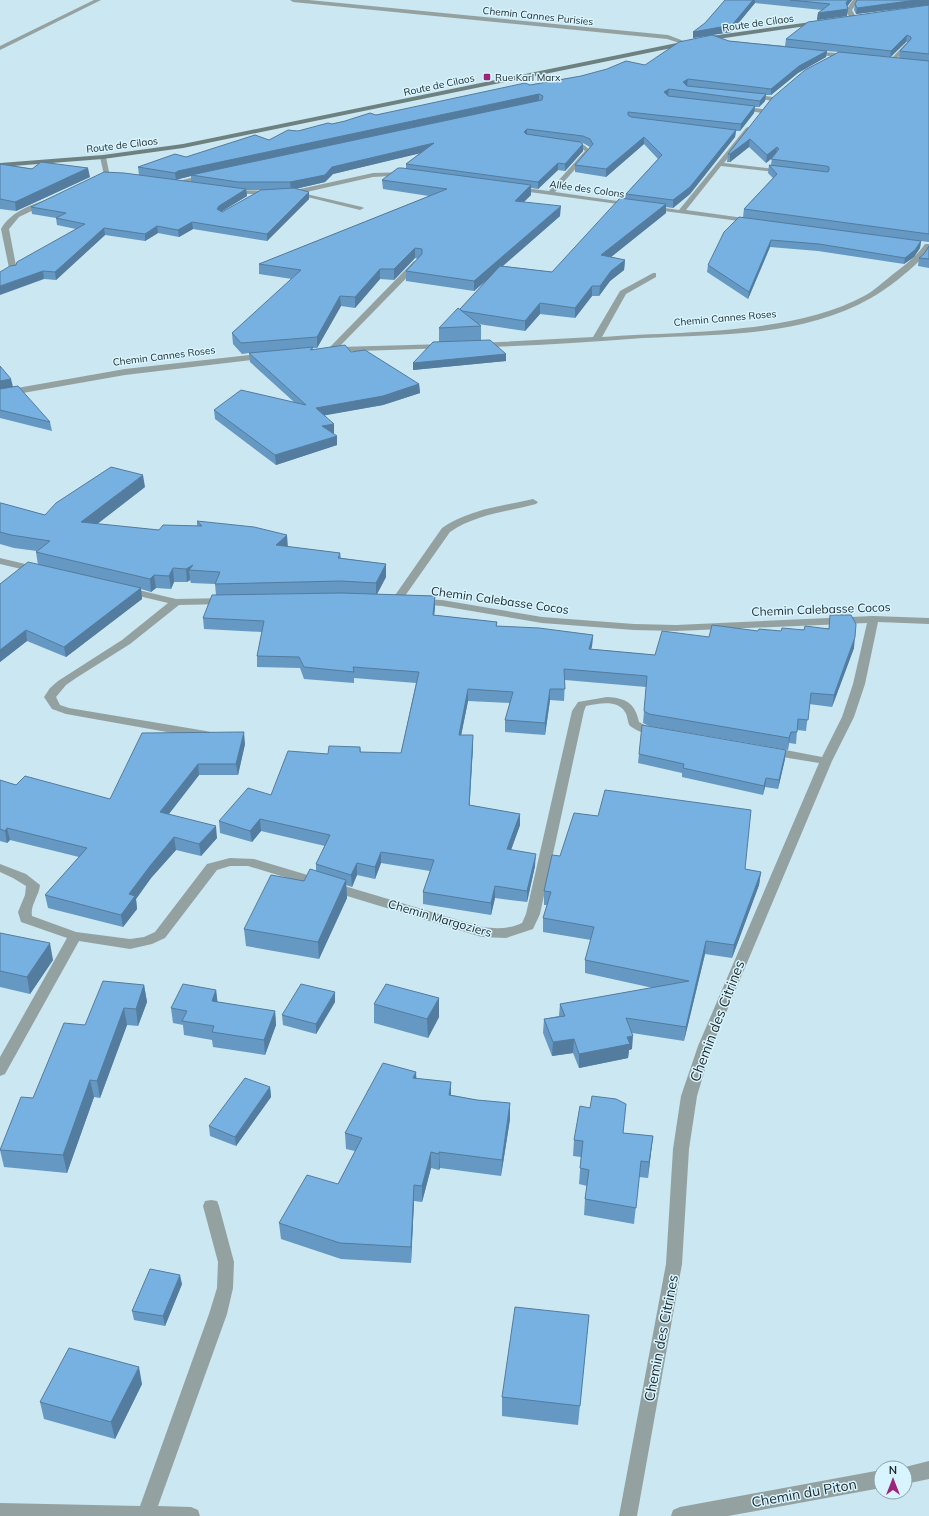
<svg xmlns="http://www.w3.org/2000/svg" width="929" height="1516" font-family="Mulish,sans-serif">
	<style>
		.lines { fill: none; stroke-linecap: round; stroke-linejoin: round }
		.lane { fill: #94a1a1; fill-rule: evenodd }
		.street { fill: #94a1a1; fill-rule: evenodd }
		.secondary { fill: #6e8181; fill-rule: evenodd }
		.wall { fill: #6598c2; fill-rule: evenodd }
		.shaded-wall { fill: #537c9e }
		.building { fill: #76b1e2; stroke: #537c9e }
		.poi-dot { fill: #9c247d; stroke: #d8f4fe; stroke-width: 1.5 }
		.labels { text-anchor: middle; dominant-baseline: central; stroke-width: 3; stroke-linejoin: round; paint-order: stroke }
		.far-street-label { font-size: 10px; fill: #1d282b; stroke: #d8f4fe }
		.far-poi-label { font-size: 10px; fill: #1d282b; stroke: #d8f4fe; text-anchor: start }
		.street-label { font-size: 12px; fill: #1d282b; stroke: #d8f4fe }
		.near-street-label { font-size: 14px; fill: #1d282b; stroke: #d8f4fe }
	</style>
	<rect width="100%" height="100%" fill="#cbe7f1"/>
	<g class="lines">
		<!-- lane -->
		<path class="lane" d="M906 43 909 45 908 46 894 62H890V60Z"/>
		<!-- street -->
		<path class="street" d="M94 0H101L0 50V46Z
			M290 0H309L668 35 689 43 686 45 667 39 293 2Z
			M853 0H859L852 10 857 19 854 21 848 15 846 10Z
			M811 51 848 54 851 56 848 58 809 54V52Z
			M750 94 773 97 776 99 773 101 748 97V95Z
			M739 106 762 109 765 111 762 113 737 109V107Z
			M748 127 751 129 724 163 784 170 786 171V173L721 166 686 210 751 219 755 221 754 223 649 209 647 208 651 206 679 210 746 128Z
			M568 142 584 145 591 151 555 192 631 203 634 205 633 206 514 190V188L516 187 549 191 585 151 580 147 566 145 565 144Z
			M103 155 106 157 109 172 122 175V177L104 175 100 157Z
			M407 172 409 173V175L373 177 302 193 362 207 364 208 360 210 295 194H231L228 192 231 190 291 191 373 173Z
			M206 174 208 175V177L170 186 167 184Z
			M46 200 48 201V203L19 217 9 229 17 271 16 273H10L1 229C10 213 29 205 46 200Z
			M925 244H929V250L923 257C911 270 886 290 871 298 803 337 719 334 643 338 589 342 535 346 480 347L476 345 480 343 593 337 620 291 653 273H656V277L626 294 602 337C682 331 794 335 866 295 875 290 883 282 892 275 904 266 916 257 925 244Z
			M414 261H420L421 263 339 347 445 344 449 346 448 348 329 352 328 350 329 348Z
			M266 353 270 356 269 358 125 375 0 397V391L125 369Z
			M533 499 538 502 536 504C506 512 476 514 450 532L400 603H392L391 601 442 528C470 509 502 506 533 499Z
			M0 558 42 568 43 570 38 573 0 564Z
			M126 587 176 599 226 598 231 601 226 604 179 605 130 644 76 678 66 685 56 697 60 705 69 708 206 731 210 732 212 735 210 738 206 739 66 714 52 709 44 697 50 688 58 681 122 640 168 603 122 592 121 590 122 588Z
			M418 599 442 600 542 617 634 624 676 625 873 616 929 618V624L878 622 865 684 854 717 832 761 712 1046 697 1096 689 1149 682 1264 637 1516H619L666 1264 673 1149 681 1096 698 1046 819 763 770 755 766 754 764 751 766 748 770 747 822 757 842 717 853 684 867 623 676 631 634 630 542 623 442 606 414 604 413 602 414 600Z
			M607 697C626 698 635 703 639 722L648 727 661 730 663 732 661 734C650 737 639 732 630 726 627 722 628 716 625 712 617 699 598 704 586 706L584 711 540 914 533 929 506 938 482 937 248 866H230L217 870 165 938 152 944 130 949 79 941 5 1074 0 1076V1057L67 938 21 922 18 912 25 895 26 886 13 878 0 872V864L26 874 40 885C39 896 30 905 32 916L76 932 130 939 144 937 155 932 207 864 230 858 254 859 482 927C497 929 509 929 522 923L526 914 572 711 578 702Z
			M211 1200 217 1201 219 1206 234 1262 233 1288 227 1314 158 1506 191 1507 198 1510 200 1516H0V1503L140 1506 209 1314 217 1288 218 1262 203 1206 205 1201Z
			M929 1461V1479L905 1484V1468H901Z
			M881 1470V1488L728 1516H671L673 1510 680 1507Z"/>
		<!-- secondary -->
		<path class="secondary" d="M818 21 820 22V24L711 40 183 148 103 159 0 167V163L103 155 183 144 711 36Z"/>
	</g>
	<!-- wall -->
	<path class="wall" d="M725 0H852L847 7V16L817 20 818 13 822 10 755 3 731 32 693 38Z
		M929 0V5L856 14 854 10 855 4Z
		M929 5V242L921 241 920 248 914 257 904 264 818 251 770 247 748 299 707 272 708 265 743 217 744 209 773 178 768 173 769 165H771L772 158 766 163 749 147 730 162H727L728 154 839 52 827 51 826 57 798 73 771 95H766L765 101 759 107H755L754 113 740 131H736L735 137 690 194 673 208 666 207V213L611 257 625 260 624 270 610 281 599 296H592L575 318 540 314 525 331 478 324 481 326V341L506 361 413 370V363L439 342V328L460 309 488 279 474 291 406 281V271L418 259 415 258 394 280 380 279 355 308 341 306 317 348H313V350L351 352 419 384 420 393 383 405 324 415 334 433H333L337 445 276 465 215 419 214 410 294 402 250 362 249 353 242 354 233 344 232 333 292 279 259 274V264L429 196 383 189 382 180 406 169V164L420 153 333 174 325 182 295 189 309 192V199L267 241 193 229 179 237 158 233 145 241 105 235 56 280 44 279 16 265 76 229 57 225 56 218 32 214 31 207 139 175 138 167 269 140 298 131 376 115 530 85 645 65 729 41 785 46 786 39ZM906 42 908 43 900 51 899 58 891 57ZM580 142 583 143 590 147 575 165V172L606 177 644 144 658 159 626 194 625 198 552 272 503 266 560 216 524 202 531 195V188L538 189 558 170 565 171 583 151ZM191 176V182L176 180 179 179ZM246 190H277L222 212H221L247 196Z
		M0 164 90 177 16 211 0 209Z
		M929 246V268L918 266 919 258 924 254Z
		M0 366 13 387 50 422 52 431 0 418Z
		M145 487 97 524 159 530 197 526V521L288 547 340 553 341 558 386 564V577L377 594 435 596V607L434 615 497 622V626L593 635 592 646 591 649 655 655 709 637 758 631H781L829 628 830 615 854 648 832 707 809 704 806 731 797 730 796 744 789 743 788 750 649 726 643 723 646 687 565 680 564 701 550 700 545 735 505 732V720L510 703 468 701 461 735 473 746 469 805 520 814V825L511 850 535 866 527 902 495 898 491 915 423 904V892L430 871 381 863 375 879 357 875 352 887 346 885 347 898 319 959 246 946 244 929 316 871V864L325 846 261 831 252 842 220 833 219 821 271 795 328 754 360 747 361 752 401 753 416 683 354 678V683L304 679 300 668 257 667V656L262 632 204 629 203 618 216 595 215 584 191 583 190 580 187 582H174L171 589 156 588 151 592 141 589 142 599 66 657 27 641 0 662V584L38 565 36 552 37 551 14 548 0 544V503L45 515Z
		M245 744 238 775H199L169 814 217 838 201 856 176 850 151 878 136 899 137 909 123 927 48 908 45 895 79 857 10 840 7 843 0 841V780L16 785 110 799Z
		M639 754 785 759 778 789 765 787 763 795 682 777V773L638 763Z
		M560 856 745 869 761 872 759 885 732 958 705 954 684 1041 632 1033V1049L629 1050 628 1058 579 1068 573 1053 552 1056 543 1033 544 1019 559 1016 560 1004 653 988 585 973V960L591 940 543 932V918L547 905H544V891Z
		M0 933 53 960 30 994 0 987Z
		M144 985 147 1002 138 1026 127 1025 100 1098 94 1097 67 1173 4 1167 0 1150 33 1098 85 1025Z
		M216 990 217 1002 275 1011 276 1025 265 1055 213 1047 212 1040 184 1035 183 1025 173 1023 171 1008Z
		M335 1002 316 1034 283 1025 282 1015Z
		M374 1004 439 1017 428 1038 374 1023Z
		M417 1079 451 1082V1095L477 1100 510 1103V1119L501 1176 440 1168 439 1170 431 1168 422 1202 414 1201 411 1263 341 1259 281 1239 279 1223 338 1184 355 1151 346 1149 345 1133Z
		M270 1087 271 1097 236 1146 210 1136 209 1126Z
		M623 1133 653 1136 648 1178 639 1177 634 1224 584 1215 585 1199 587 1186 579 1184 581 1157 573 1156 574 1140Z
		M182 1284 165 1326 134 1320 132 1311Z
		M589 1315 578 1425 502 1416V1397Z
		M142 1384 115 1439 44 1419 40 1402Z"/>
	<!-- shaded-wall -->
	<path class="shaded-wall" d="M753 0H755V3L731 32 693 38V32Z
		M848 0H852L845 9 846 3Z
		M916 0H929V5L856 14 857 8Z
		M848 9 847 16 817 20 818 13Z
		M907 35 906 42 890 57 891 51Z
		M827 51 826 57 798 73 771 95V89L799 66Z
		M688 79 687 86 683 82Z
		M669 89 668 96 664 92Z
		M539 94V101L191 175V176L179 179 176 180 175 173 178 171Z
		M766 94 765 101 759 107 760 101Z
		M755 106 754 113 740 131 741 124Z
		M527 129V136L524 132Z
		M736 130 735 137 690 194 673 208V200Z
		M644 137V144L606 177V169Z
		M750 139 749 147 730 162V154Z
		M434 143V150L333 174 325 182 291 190 290 182 332 167Z
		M583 144V151L565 171V164Z
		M777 147 776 155 766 163 767 155Z
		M558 163V170L538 189V182Z
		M88 168 90 177 16 211 15 202Z
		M531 185V195L515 210V201Z
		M246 189 247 196 219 213 217 209 219 206Z
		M309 192V199L267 241V234Z
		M666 204V213L601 265V255Z
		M561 206 560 216 474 291V281Z
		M192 222 193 229 179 237 178 230Z
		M157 226 158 233 145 241V234Z
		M104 228 105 235 56 280 55 272Z
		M771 240 770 247 748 299 749 292Z
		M921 241 920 248 914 257 904 264 905 258Z
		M415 248V258L394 280V269Z
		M625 260 624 270 610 281 599 296 600 286 611 271Z
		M380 269V279L355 308V297Z
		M43 271 44 279 0 295V286Z
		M592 286V296L575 318V308Z
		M340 296 341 306 317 348V337Z
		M540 303V314L525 331V321Z
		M506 354V361L413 370V363Z
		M11 379 13 387 0 390V381Z
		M419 384 420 393 383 405 316 417V408Z
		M334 424V433L322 436V426Z
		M337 436V445L276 465 275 455Z
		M143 475 145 487 83 535 81 522Z
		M287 535 288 548 276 545Z
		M386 564V577L376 596V583Z
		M193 565 189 570 190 580 187 582 186 569Z
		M173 568 174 582 171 589 169 576Z
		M154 575 156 588 151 592 150 579Z
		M141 588 142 599 66 657 64 647Z
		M435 596V607L433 626V615Z
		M26 630 27 641 0 662V650Z
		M593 635 592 646 588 660 589 649Z
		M855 637 854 648 832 707 834 695Z
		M468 689V701L459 746V735Z
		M550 689V700L545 735V723Z
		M244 732 245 744 238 775 236 764Z
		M791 732 789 743 788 750 789 738Z
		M473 735V746L469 817V805Z
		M786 750 785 759 778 789 779 780Z
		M198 764 199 775 161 824 160 812Z
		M766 778 765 787 763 795 764 786Z
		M520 814V825L507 861V849Z
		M260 819 261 831 252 842 250 831Z
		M216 826 217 838 201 856 199 844Z
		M7 828 10 840 7 843 5 831Z
		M174 837 176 850 151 878 136 899 137 909 123 927 121 915 129 894 150 866Z
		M381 852V863L375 879V867Z
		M536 854 535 866 527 902V891Z
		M357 863V875L352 887 351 875Z
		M761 872 759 885 732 958 734 945Z
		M346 880 347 898 319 959 318 942Z
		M495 886V898L491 915V903Z
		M706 941 705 954 684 1041 686 1027Z
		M50 943 53 960 30 994 27 977Z
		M144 985 147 1002 138 1026 136 1009Z
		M216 990 218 1005 212 1001Z
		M335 992V1002L316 1034V1024Z
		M439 998V1017L428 1038 427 1019Z
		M124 1008 127 1025 100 1098 97 1081Z
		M275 1011 276 1025 265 1055 264 1040Z
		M633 1036 632 1049 629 1050 628 1058 579 1068V1054Z
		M574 1039 573 1053 552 1056 553 1042Z
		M416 1072 417 1088 413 1078Z
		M90 1080 94 1097 67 1173 63 1155Z
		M451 1082V1098L449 1095Z
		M270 1087 271 1097 236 1146 235 1137Z
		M510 1103V1119L501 1176 502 1160Z
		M653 1136 651 1152 648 1178 649 1162Z
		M431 1152V1168L422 1202V1186Z
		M439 1152 440 1168 439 1170Z
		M414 1185V1201L411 1263V1247Z
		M180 1275 182 1284 165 1326 163 1316Z
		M139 1367 142 1384 115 1439 111 1422Z"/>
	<!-- building -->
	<path class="building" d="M725 0H753L732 25 693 32 705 23Z
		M790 0H848L846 3 848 9 818 13 830 4Z
		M857 0H916L857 8 855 4Z
		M929 5V54L900 51 911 39V37L907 35 891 51 786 39 808 22Z
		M712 35 729 41 827 51 799 66 771 89 688 79 683 82 687 86 766 94 760 101 669 89 664 92 668 96 755 106 741 124 628 112V115L631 117 736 130 690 187 673 200 626 194 662 155 644 137 606 169 575 165 593 144 590 139 583 136 527 129 524 132 526 134 580 142 583 144 565 164 558 163 538 182 406 164 434 143 332 167 325 175 290 182H238L191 175 542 100 543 96 539 94 178 171 175 173 138 167 175 154 186 157 255 135 269 140 288 130 298 131 328 123 332 124 345 121 370 113 376 115 525 83 530 85 581 76 607 69 626 61 645 65 679 42Z
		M839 52 929 61V234L744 209 777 174 769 165 828 172 829 170V167L826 166 771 159 779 149 777 147 767 155 750 139 730 154H728L772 98 805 70Z
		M41 162 88 168 15 202 0 199V164L32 169Z
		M398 168H402L531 185 515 201 561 206 474 281 406 271 422 254V249L415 248 394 269H380L355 297 340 296 317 337 241 343 232 333 301 270 259 264 447 189 382 180Z
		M104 172 124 173 246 189 219 206 217 209 222 212 261 190 294 188 309 192 267 234 192 222 178 230 157 226 145 234 104 228 55 272 43 271 0 286V272L10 266 16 265 17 262 85 224 56 218 66 213 31 207Z
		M620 198 666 204 601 255 625 260 611 271 600 286H592L575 308 540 303 525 321 462 311 460 309 500 266 552 272Z
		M739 217 921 241 915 250 905 258 819 244 771 240 749 292 708 265 724 232Z
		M929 246V259L919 258 924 254Z
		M458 308 481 326 439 328Z
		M490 340 506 354 413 363 433 342Z
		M345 345 351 352 365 350 419 384 383 396 316 408 334 424 322 426 337 436 275 455 214 410 241 390 306 405 249 353 313 347 310 350Z
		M0 366 11 379 0 381Z
		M18 386 50 422 0 410V389Z
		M111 467 143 475 81 522 159 530 163 525 202 526 197 521 254 527 287 535 276 545 340 553 338 558 386 564 376 583 341 581 215 584 220 572 189 570 193 565 186 569 173 568 169 576 154 575 150 579 36 552 50 541 11 535 0 532V503H1L45 515 56 503Z
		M28 562 141 588 64 647 26 630 0 650V584Z
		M341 593 435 596 433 615 497 622 496 626 539 628 593 635 589 649 655 655 662 631 709 637 712 625 758 631 759 629 781 631 782 628 804 630 805 626 829 629 830 615H851L856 624 855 637 834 695 811 693 808 720 798 719 797 732H791L789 738 649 714 644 711 647 676 564 669 565 689H550L545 723 505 720 513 692 468 689 459 735H473L469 805 520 814 507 849 536 854 527 891 495 886 491 903 423 892 434 860 381 852 375 867 357 863 351 875 316 864 330 835 260 819 250 831 219 821 248 788 271 795 288 751 328 754 329 746 360 747V752L401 753 419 672 353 667 354 672 304 667 299 657 257 656 264 621 203 618 212 595Z
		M642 725 786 750 779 780 766 778 764 786 683 768 684 764 639 754Z
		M244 732 236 764H198L160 812 216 826 199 844 174 837 150 866 129 894 135 896 121 915 45 895 87 848 7 828 5 831 0 829V780L16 785 25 776 110 799 142 733Z
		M605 790 751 810 745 869 761 872 734 945 706 941 686 1027 626 1018 633 1036 627 1037 630 1044 579 1054 574 1039 553 1042 544 1019 565 1016 560 1004 689 981 585 960 594 927 543 918 551 892 544 891 552 855 560 856 574 813 598 816Z
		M310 869 346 880 318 942 244 929 271 875 304 881Z
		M0 933 50 943 27 977 0 971Z
		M103 981 144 985 136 1009 124 1008 97 1081 90 1080 63 1155 0 1150 21 1097 33 1098 64 1023 85 1025Z
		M183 984 216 990 212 1001 275 1011 264 1040 212 1032 214 1026 182 1021 187 1011 171 1008Z
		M301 984 335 992 316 1024 282 1015Z
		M386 984 439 998 427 1019 374 1004Z
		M383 1063 416 1072 413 1078 451 1082 449 1095 477 1100 510 1103 502 1160 439 1152V1154L431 1152 422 1186 414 1185 411 1247 340 1243 279 1223 307 1175 338 1184 362 1138 345 1133Z
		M245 1078 270 1087 235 1137 209 1126Z
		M592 1096 616 1099 626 1104 623 1133 653 1136 649 1162 641 1161 636 1208 585 1199 589 1170 580 1168 583 1141 574 1140 580 1106 590 1108Z
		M150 1269 180 1275 163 1316 132 1311Z
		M515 1307 589 1315 580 1406 502 1397Z
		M69 1348 139 1367 111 1422 40 1402Z"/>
	<!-- markers -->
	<rect class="poi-dot" x="483" y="73" width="8" height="8" rx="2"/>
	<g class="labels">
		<!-- far-street labels -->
		<g class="far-street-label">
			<text transform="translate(538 16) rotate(6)">Chemin Cannes Purisies</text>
			<text transform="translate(758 23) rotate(-8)">Route de Cilaos</text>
			<text transform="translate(439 85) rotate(-12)">Route de Cilaos</text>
			<text transform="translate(122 145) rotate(-7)">Route de Cilaos</text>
			<text transform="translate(587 189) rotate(8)">Allée des Colons</text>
			<text transform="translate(725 318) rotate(-5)">Chemin Cannes Roses</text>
			<text transform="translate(164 356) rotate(-7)">Chemin Cannes Roses</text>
		</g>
		<!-- far-poi labels -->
		<g class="far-poi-label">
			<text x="495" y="77">Rue Karl Marx</text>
		</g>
		<!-- street labels -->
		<g class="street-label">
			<text transform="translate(500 600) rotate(8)">Chemin Calebasse Cocos</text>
			<text transform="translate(821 609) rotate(-2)">Chemin Calebasse Cocos</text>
			<text transform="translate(440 918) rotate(16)">Chemin Margoziers</text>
		</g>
		<!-- near-street labels -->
		<g class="near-street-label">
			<text transform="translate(717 1021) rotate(-69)">Chemin des Citrines</text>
			<text transform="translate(661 1338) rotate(-79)">Chemin des Citrines</text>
			<text transform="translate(804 1493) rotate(-10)">Chemin du Piton</text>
		</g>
	</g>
	<!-- north arrow -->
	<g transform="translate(893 1480)"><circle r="19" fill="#d8f4fe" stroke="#8da2aa"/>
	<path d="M0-3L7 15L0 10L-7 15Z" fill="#9c247d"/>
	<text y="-6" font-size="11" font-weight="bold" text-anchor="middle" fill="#1d282b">N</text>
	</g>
</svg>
